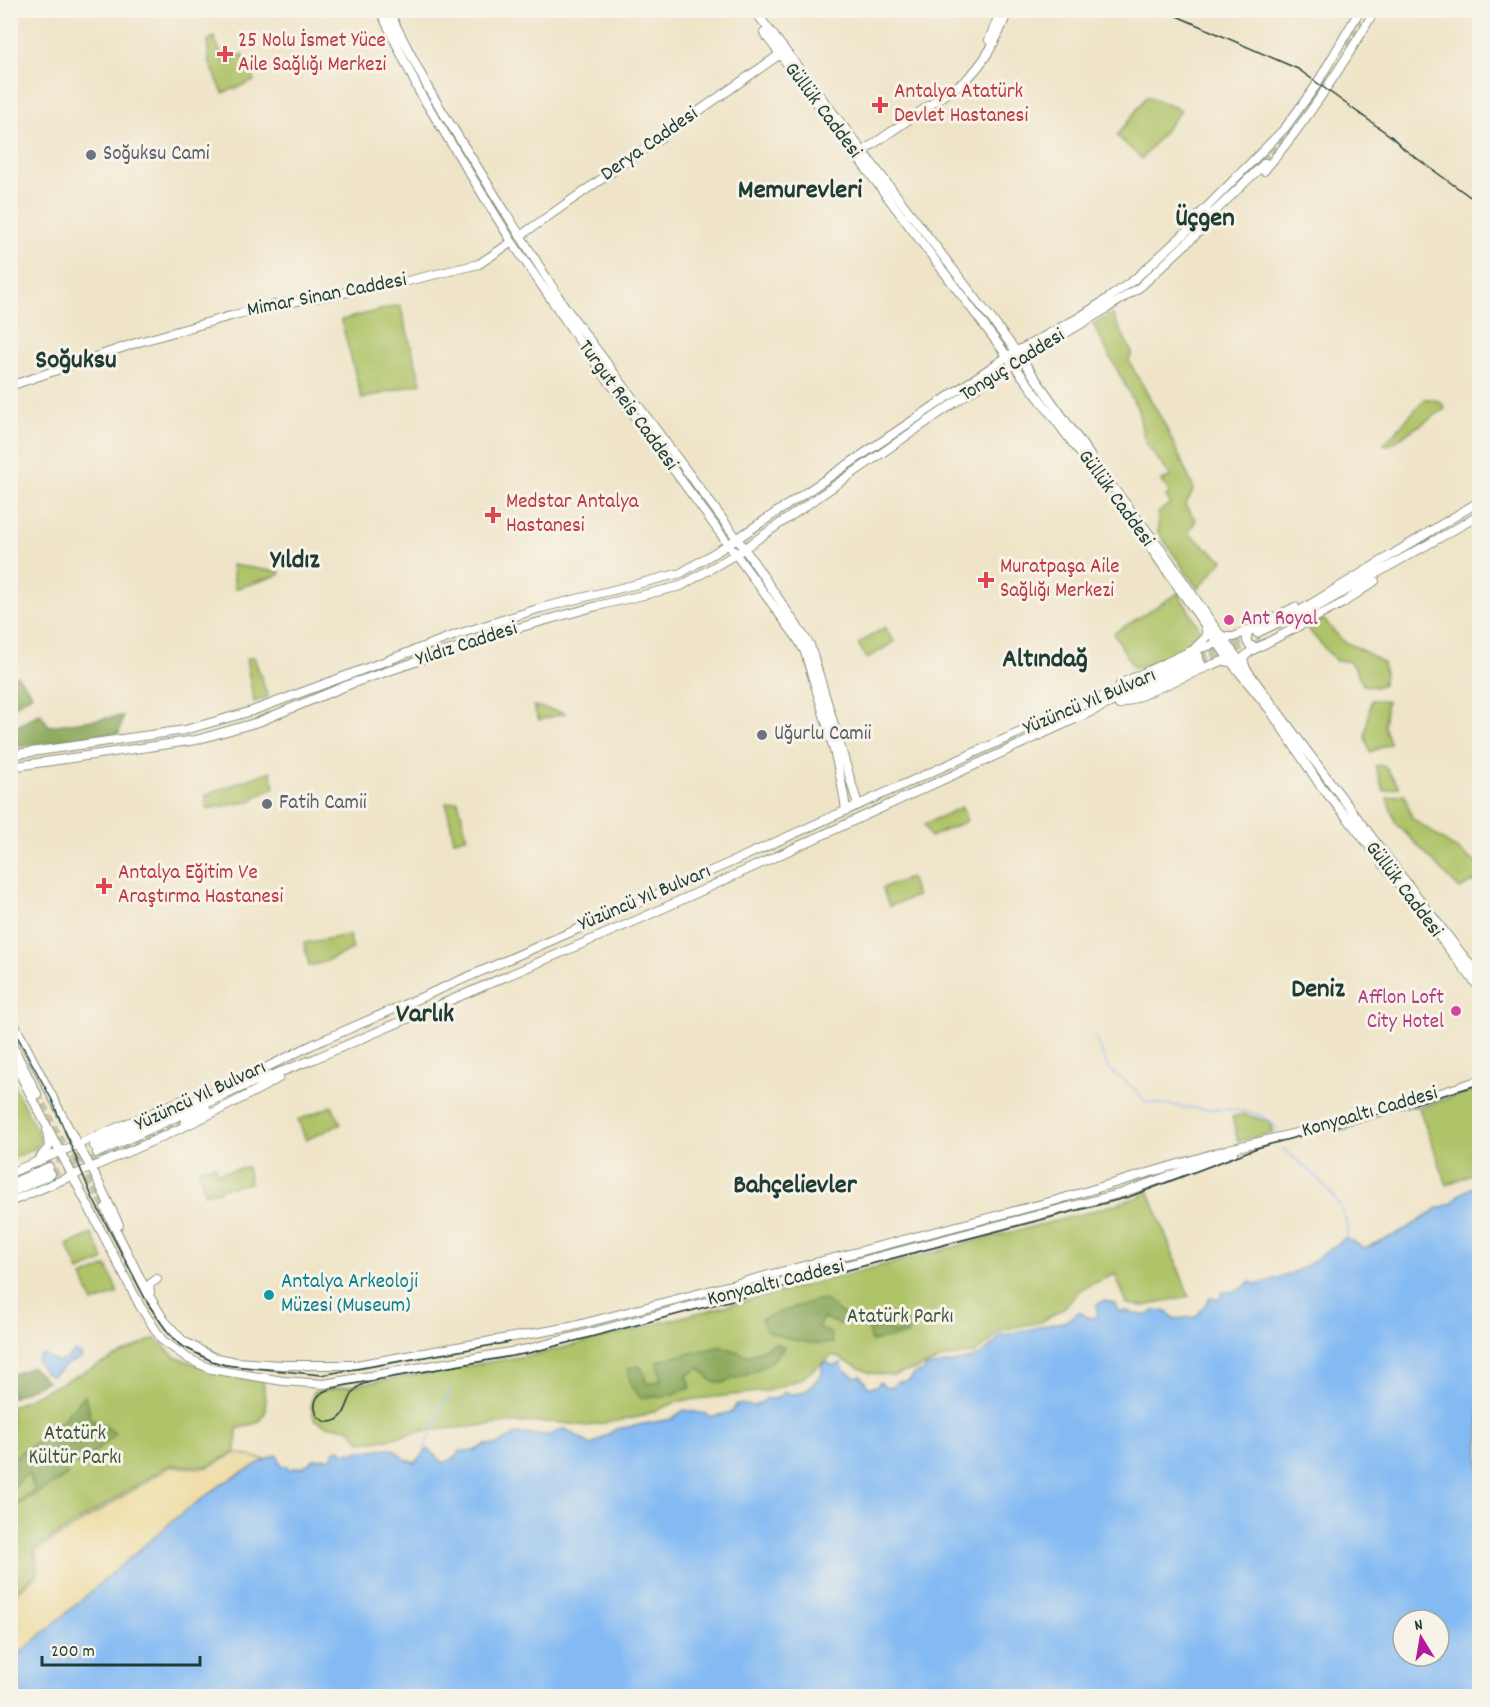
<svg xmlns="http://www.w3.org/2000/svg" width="1490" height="1707" font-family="Dekko,sans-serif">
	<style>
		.green { fill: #afc367; stroke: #67804e; stroke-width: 1.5 }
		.forest { fill: #8ba95c; stroke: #557348; stroke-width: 1.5 }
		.sand { fill: #eeda9e; stroke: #868c69; stroke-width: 1.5 }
		.water { fill: #83baf3; stroke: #517c94; stroke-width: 1.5; fill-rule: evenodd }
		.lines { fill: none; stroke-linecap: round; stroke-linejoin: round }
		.stream { stroke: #83baf3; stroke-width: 1.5 }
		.secondary-tunnel { stroke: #c5c3aa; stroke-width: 8; stroke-dasharray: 8 4; stroke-linecap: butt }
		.primary-tunnel { stroke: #c5c3aa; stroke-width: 8; stroke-dasharray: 8 4; stroke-linecap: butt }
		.secondary-casing { stroke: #87907e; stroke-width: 10 }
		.primary-casing { stroke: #87907e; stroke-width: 10 }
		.secondary { stroke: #fff; stroke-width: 8 }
		.primary { stroke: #fff; stroke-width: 8 }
		.tram { stroke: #1f3d34; stroke-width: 1.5 }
		.health-dot { fill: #e0444e; stroke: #f7f3e8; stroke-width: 2 }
		.worship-dot { fill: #6b7280; stroke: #f7f3e8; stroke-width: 2 }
		.hotel-dot { fill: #d1479c; stroke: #f7f3e8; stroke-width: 2 }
		.culture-dot { fill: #0f9aa8; stroke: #f7f3e8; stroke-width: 2 }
		.labels { text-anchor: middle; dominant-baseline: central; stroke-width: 6; stroke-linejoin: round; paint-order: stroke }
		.health-label { font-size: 21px; fill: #be3a42; stroke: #f7f3e8; text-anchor: start }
		.street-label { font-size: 21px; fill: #1f3d34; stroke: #f7f3e8 }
		.worship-label { font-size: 21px; fill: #5b616d; stroke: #f7f3e8; text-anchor: start }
		.hotel-label { font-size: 21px; fill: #b23c85; stroke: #f7f3e8; text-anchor: start }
		.culture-label { font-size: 21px; fill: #0d838f; stroke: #f7f3e8; text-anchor: start }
		.park-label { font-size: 21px; fill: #3c583e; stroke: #f7f3e8 }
		.district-label { font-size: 27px; font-weight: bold; fill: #1f3d34; stroke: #f7f3e8 }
	</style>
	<rect width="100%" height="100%" fill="#f7f3e8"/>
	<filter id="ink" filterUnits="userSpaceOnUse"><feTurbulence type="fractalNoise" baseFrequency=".0167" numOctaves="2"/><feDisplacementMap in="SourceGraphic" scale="12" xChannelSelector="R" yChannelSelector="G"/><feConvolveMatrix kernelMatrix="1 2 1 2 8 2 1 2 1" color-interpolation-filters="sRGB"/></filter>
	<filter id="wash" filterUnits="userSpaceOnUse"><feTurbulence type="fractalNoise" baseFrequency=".008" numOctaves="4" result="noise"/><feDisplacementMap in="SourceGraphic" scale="24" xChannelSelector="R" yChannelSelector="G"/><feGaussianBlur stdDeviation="1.35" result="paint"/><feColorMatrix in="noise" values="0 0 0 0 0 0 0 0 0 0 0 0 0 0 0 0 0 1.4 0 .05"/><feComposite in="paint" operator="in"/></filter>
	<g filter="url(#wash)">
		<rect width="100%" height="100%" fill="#efe4c7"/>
		<!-- green -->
		<path class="green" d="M214 37 221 53 229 62 243 54 254 81 223 93 209 61 207 41Z
			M1147 96 1181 110 1142 159 1117 136Z
			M400 305 421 383 362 399 341 320Z
			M1112 314 1132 352 1129 361 1166 427 1194 489 1185 506 1196 520 1188 533 1223 560 1198 589 1158 532V513L1170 503 1166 496 1170 493 1162 481 1171 476 1145 443 1138 410 1093 324Z
			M1425 399C1433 398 1443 401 1445 409L1389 445 1384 444Z
			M232 565 280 572 279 575 235 589Z
			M1178 593 1200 629C1199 633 1199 638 1195 642 1189 649 1142 668 1133 667L1114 633Z
			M1323 619 1343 641 1369 654 1383 663 1385 674 1383 684 1376 687 1363 685 1355 668 1348 661H1336L1306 627Z
			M885 627 894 642 867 659 858 644Z
			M254 657 268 697 254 702 246 659Z
			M1371 700 1387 701 1384 726 1390 744 1370 752 1365 737Z
			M533 706 566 713 539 720Z
			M1384 765 1399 787 1384 791 1375 766Z
			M271 771 274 788 257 796 252 801 207 809 205 795Z
			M1404 794 1412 818 1479 865V890L1474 881 1460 889 1395 822 1387 798Z
			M458 801 467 837 454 840 446 803Z
			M962 807 967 821 930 837 924 824Z
			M910 878 917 896 889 906 882 888Z
			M349 935 353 949 324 962 309 966 304 943Z
			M11 1080 41 1139 36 1148 11 1159Z
			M1479 1088V1170L1447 1185 1419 1108Z
			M332 1106 341 1124 306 1140 298 1120Z
			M1243 1114 1270 1122 1273 1133 1238 1141 1232 1117Z
			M215 1165 217 1173 247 1167 250 1183 220 1189V1191L204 1194 199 1168Z
			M1149 1192 1189 1296 1144 1306 1127 1304 1115 1274 1081 1289 1063 1309 1041 1322 1005 1329 996 1334 989 1343 975 1353 944 1358 917 1369 893 1375 870 1373 833 1355 801 1379 767 1391 680 1401 639 1417 588 1426 553 1422 510 1423 424 1431 383 1440 361 1442 349 1428 325 1425 315 1420C311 1410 309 1402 314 1392L543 1353 1086 1213 1139 1197Z
			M92 1234 104 1260 79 1271 67 1245Z
			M107 1266 118 1293 93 1303 82 1277Z
			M155 1338 175 1357 214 1371 263 1380 266 1411 259 1422 237 1429 236 1452 207 1466 169 1465 34 1549 36 1574 11 1595V1407Z"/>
		<!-- forest -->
		<path class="forest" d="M17 675 32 694 11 709V680Z
			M40 713 49 726 123 716 119 733 11 748V730Z
			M823 1299 849 1319 840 1325 824 1318 817 1326 830 1333 833 1343C809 1346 789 1339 767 1331L761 1319C783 1313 802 1303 823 1299Z
			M900 1319H905L908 1330 907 1335 871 1341 868 1330 884 1327 894 1333 901 1330Z
			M776 1343 784 1348 771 1362 749 1374 722 1383 712 1381 700 1368 687 1375 691 1388 664 1397H641L631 1387 628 1369 637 1366 642 1368 647 1384 661 1380 657 1361 722 1346 749 1356Z
			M32 1367 47 1381 11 1398V1375Z
			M85 1395 91 1418 116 1433 79 1466 71 1456 62 1464 68 1475 11 1509V1506L35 1490 28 1473 11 1489V1459L51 1432Z"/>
		<!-- sand -->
		<path class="sand" d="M236 1453 267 1460 225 1482 177 1517 11 1661V1597L39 1574 36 1551 170 1467 207 1468Z"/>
		<!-- water -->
		<path class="water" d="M1479 1184V1696H11V1661L177 1517 225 1482 271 1457 277 1455 282 1466H287L288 1469 304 1467 314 1459 332 1458 334 1451 340 1449 345 1453 389 1448 395 1450 403 1458 415 1463 428 1449 444 1463 456 1457 460 1451H474L485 1445H497L516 1434 550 1435 564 1428 591 1445 616 1429 672 1419 684 1410 706 1414 710 1417 732 1412 737 1404 755 1406 766 1399H775L785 1392C801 1399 813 1386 822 1373V1365L826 1362 834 1366 842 1363 843 1370 855 1377 861 1376 868 1387 877 1386 880 1382 886 1387 893 1386 897 1382 908 1381 915 1374 924 1371 925 1367C953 1362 983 1364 999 1336L1066 1321 1079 1312 1089 1318 1097 1317V1304L1104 1301 1115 1303 1118 1312 1126 1311 1147 1316 1155 1310 1167 1312 1175 1319 1196 1317 1211 1297 1219 1299 1223 1292C1232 1293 1244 1290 1249 1281L1257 1285 1290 1274 1306 1266 1346 1238 1364 1248C1383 1241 1402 1232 1419 1221 1435 1212 1432 1208 1452 1204L1458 1195ZM1403 1620H1439V1656H1403Z
			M75 1352 81 1354V1359L69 1363 52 1376 45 1373 37 1361 38 1357 43 1354C59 1365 60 1365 75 1352Z"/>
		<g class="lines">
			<!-- stream -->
			<path class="stream" d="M1095 1036 1108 1068 1133 1088 1146 1102C1165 1104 1183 1108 1202 1109 1228 1110 1260 1106 1277 1129
				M1283 1149C1306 1167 1355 1205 1346 1238
				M424 1453 425 1446 437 1421 439 1409 448 1398 449 1387"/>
		</g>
	</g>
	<g filter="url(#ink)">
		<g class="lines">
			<!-- secondary-tunnel -->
			<path class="secondary-tunnel" d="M37 1094 63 1146 69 1154 77 1159
				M70 1162C89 1171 95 1190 105 1208"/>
			<!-- primary-tunnel -->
			<path class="primary-tunnel" d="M1348 46 1363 22
				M1309 106 1332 72
				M1261 160 1293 124
				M1199 656 1251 636
				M1201 663 1260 638
				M77 1159 88 1161 98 1159 185 1120
				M44 1162 57 1159 70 1162
				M51 1174 73 1164"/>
			<defs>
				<path id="secondary" d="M380 10 420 93 512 242 583 346 797 638 805 652C820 704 839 756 846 810
					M388 10 429 90 565 307 744 548 810 645 858 805
					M989 40 1001 10
					M859 154 966 80C986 61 999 36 1008 10
					M520 236 779 55
					M10 386 139 342 227 317 269 306 399 283 479 264 512 242
					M1231 662 1270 710 1320 785 1349 820 1480 989
					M1247 670C1323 773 1400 876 1480 977
					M10 1016 75 1140 94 1173 119 1225
					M10 1041 37 1094
					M10 1055 140 1306 162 1340 189 1359 211 1369 283 1381 324 1384 528 1349 1122 1193 1233 1153
					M38 1160 49 1147 47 1131
					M105 1208 147 1292 164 1320 183 1341 213 1357 236 1362 281 1365H356L570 1327 1057 1200 1229 1149 1367 1116 1414 1102 1480 1080
					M150 1292 149 1285 157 1279"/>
				<path id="primary" d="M754 10 1016 351 1111 485 1162 550 1225 642 1247 670
					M764 33 1099 478
					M1264 171C1307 121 1342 67 1375 10
					M1200 214 1285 128 1315 87 1360 10
					M1123 509 1231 662
					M1292 621 1480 515
					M1250 630C1244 639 1246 647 1258 647
					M1257 633 1288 618 1480 501
					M1220 634 1226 637H1234L1295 607
					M1194 649 1207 636 1205 625
					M1245 666 1243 658 1251 651 1343 603 1375 581
					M1120 684 1191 651 1222 642
					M1119 705 1214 664 1223 661 1231 662
					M10 755 185 730 252 711 458 634 541 608 681 573 729 544 850 463 1008 356 1078 318 1107 299 1135 279 1208 212
					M10 767 196 740 258 722 353 683 507 631 597 606 681 586 736 554 986 381 1106 309 1140 287 1203 228 1208 218 1265 163
					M185 1120 207 1110
					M94 1146 251 1075 314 1044 727 864 1047 720 1199 656
					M97 1153 242 1087 314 1059 642 918 1160 680 1201 663
					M10 1173 187 1098
					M10 1184 49 1167
					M10 1193 51 1174
					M10 1202C101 1163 193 1127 279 1078"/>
			</defs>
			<!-- secondary casing -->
			<use href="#secondary" class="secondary-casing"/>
			<!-- primary casing -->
			<use href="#primary" class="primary-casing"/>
			<!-- secondary -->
			<use href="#secondary" class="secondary"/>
			<!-- primary -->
			<use href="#primary" class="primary"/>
			<!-- tram -->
			<path class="tram" d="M1163 10 1298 69 1392 137 1404 149 1480 204
				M10 1023 52 1100 93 1199 148 1304 169 1334 180 1345 212 1361 225 1365 321 1375 510 1342
				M377 1380C371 1382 364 1383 358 1387 344 1398 350 1422 327 1422 320 1420 316 1416 315 1409 314 1402 317 1396 323 1392 334 1386 378 1380 393 1377L529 1353 1129 1197 1257 1148 1415 1104 1480 1084"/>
		</g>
	</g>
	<!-- markers -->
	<g class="health-dot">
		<path d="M222 45h6v6h6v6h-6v6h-6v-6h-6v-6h6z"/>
		<path d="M877 96h6v6h6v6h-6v6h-6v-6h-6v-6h6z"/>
		<path d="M490 506h6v6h6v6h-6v6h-6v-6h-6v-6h6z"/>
		<path d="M983 571h6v6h6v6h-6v6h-6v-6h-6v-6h6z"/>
		<path d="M101 877h6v6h6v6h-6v6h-6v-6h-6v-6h6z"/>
	</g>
	<g class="worship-dot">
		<circle cx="91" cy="155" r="6"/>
		<circle cx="762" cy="735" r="6"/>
		<circle cx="267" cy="804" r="6"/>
	</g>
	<g class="hotel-dot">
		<circle cx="1229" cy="620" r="6"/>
		<circle cx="1456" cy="1011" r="6"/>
	</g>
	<circle class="culture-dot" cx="269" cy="1295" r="6"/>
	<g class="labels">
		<!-- health labels -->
		<g class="health-label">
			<text x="238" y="42">25 Nolu İsmet Yüce<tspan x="238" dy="24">Aile Sağlığı Merkezi</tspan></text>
			<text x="894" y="93">Antalya Atatürk<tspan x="894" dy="24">Devlet Hastanesi</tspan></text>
			<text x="506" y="503">Medstar Antalya<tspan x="506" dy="24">Hastanesi</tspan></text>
			<text x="1000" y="568">Muratpaşa Aile<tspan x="1000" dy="24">Sağlığı Merkezi</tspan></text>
			<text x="118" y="874">Antalya Eğitim Ve<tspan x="118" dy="24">Araştırma Hastanesi</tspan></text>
		</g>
		<!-- street labels -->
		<g class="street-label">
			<text transform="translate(822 111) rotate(53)">Güllük Caddesi</text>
			<text transform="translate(650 145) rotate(-35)">Derya Caddesi</text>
			<text transform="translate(327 296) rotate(-11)">Mimar Sinan Caddesi</text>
			<text transform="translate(1013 366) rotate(-32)">Tonguç Caddesi</text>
			<text transform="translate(627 406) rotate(54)">Turgut Reis Caddesi</text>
			<text transform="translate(1115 499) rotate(54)">Güllük Caddesi</text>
			<text transform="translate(467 645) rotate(-18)">Yıldız Caddesi</text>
			<text transform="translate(1090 703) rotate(-23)">Yüzüncü Yıl Bulvarı</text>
			<text transform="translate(1403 890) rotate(53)">Güllük Caddesi</text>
			<text transform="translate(645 899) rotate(-23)">Yüzüncü Yıl Bulvarı</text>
			<text transform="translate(201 1097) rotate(-25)">Yüzüncü Yıl Bulvarı</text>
			<text transform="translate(1370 1113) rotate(-16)">Konyaaltı Caddesi</text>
			<text transform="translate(776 1284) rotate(-14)">Konyaaltı Caddesi</text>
		</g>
		<!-- worship labels -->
		<g class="worship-label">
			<text x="103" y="155">Soğuksu Cami</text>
			<text x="774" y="735">Uğurlu Camii</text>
			<text x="279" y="804">Fatih Camii</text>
		</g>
		<!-- hotel labels -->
		<g class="hotel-label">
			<text x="1241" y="620">Ant Royal</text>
			<text x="1444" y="999" text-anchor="end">Afflon Loft<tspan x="1444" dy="24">City Hotel</tspan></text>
		</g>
		<!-- culture labels -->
		<g class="culture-label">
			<text x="281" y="1283">Antalya Arkeoloji<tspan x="281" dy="24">Müzesi (Museum)</tspan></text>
		</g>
		<!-- park labels -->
		<g class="park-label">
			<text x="900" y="1318">Atatürk Parkı</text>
			<text x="75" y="1435">Atatürk<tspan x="75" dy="24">Kültür Parkı</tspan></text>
		</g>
		<!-- district labels -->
		<g class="district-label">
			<text x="800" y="191">Memurevleri</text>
			<text x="1205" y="219">Üçgen</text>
			<text x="76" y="361">Soğuksu</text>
			<text x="295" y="561">Yıldız</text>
			<text x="1045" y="660">Altındağ</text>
			<text x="1318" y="990">Deniz</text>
			<text x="425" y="1015">Varlık</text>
			<text x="795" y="1186">Bahçelievler</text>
		</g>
	</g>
	<!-- margin -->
	<rect width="1490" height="1707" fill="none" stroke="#f7f3e8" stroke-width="36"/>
	<!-- north arrow -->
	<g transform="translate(1421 1638) rotate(349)"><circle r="28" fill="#f7f3e8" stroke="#a1aaa0" stroke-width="1.5"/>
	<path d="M0-4.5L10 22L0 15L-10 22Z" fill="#b5179e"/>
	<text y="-9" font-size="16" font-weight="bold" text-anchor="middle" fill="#1f3d34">N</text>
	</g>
	<!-- scale -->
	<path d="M42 1656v9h158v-9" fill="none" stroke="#1f3d34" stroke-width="3"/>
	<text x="51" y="1656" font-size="18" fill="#1f3d34" stroke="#f7f3e8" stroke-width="4.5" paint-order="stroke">200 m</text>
</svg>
